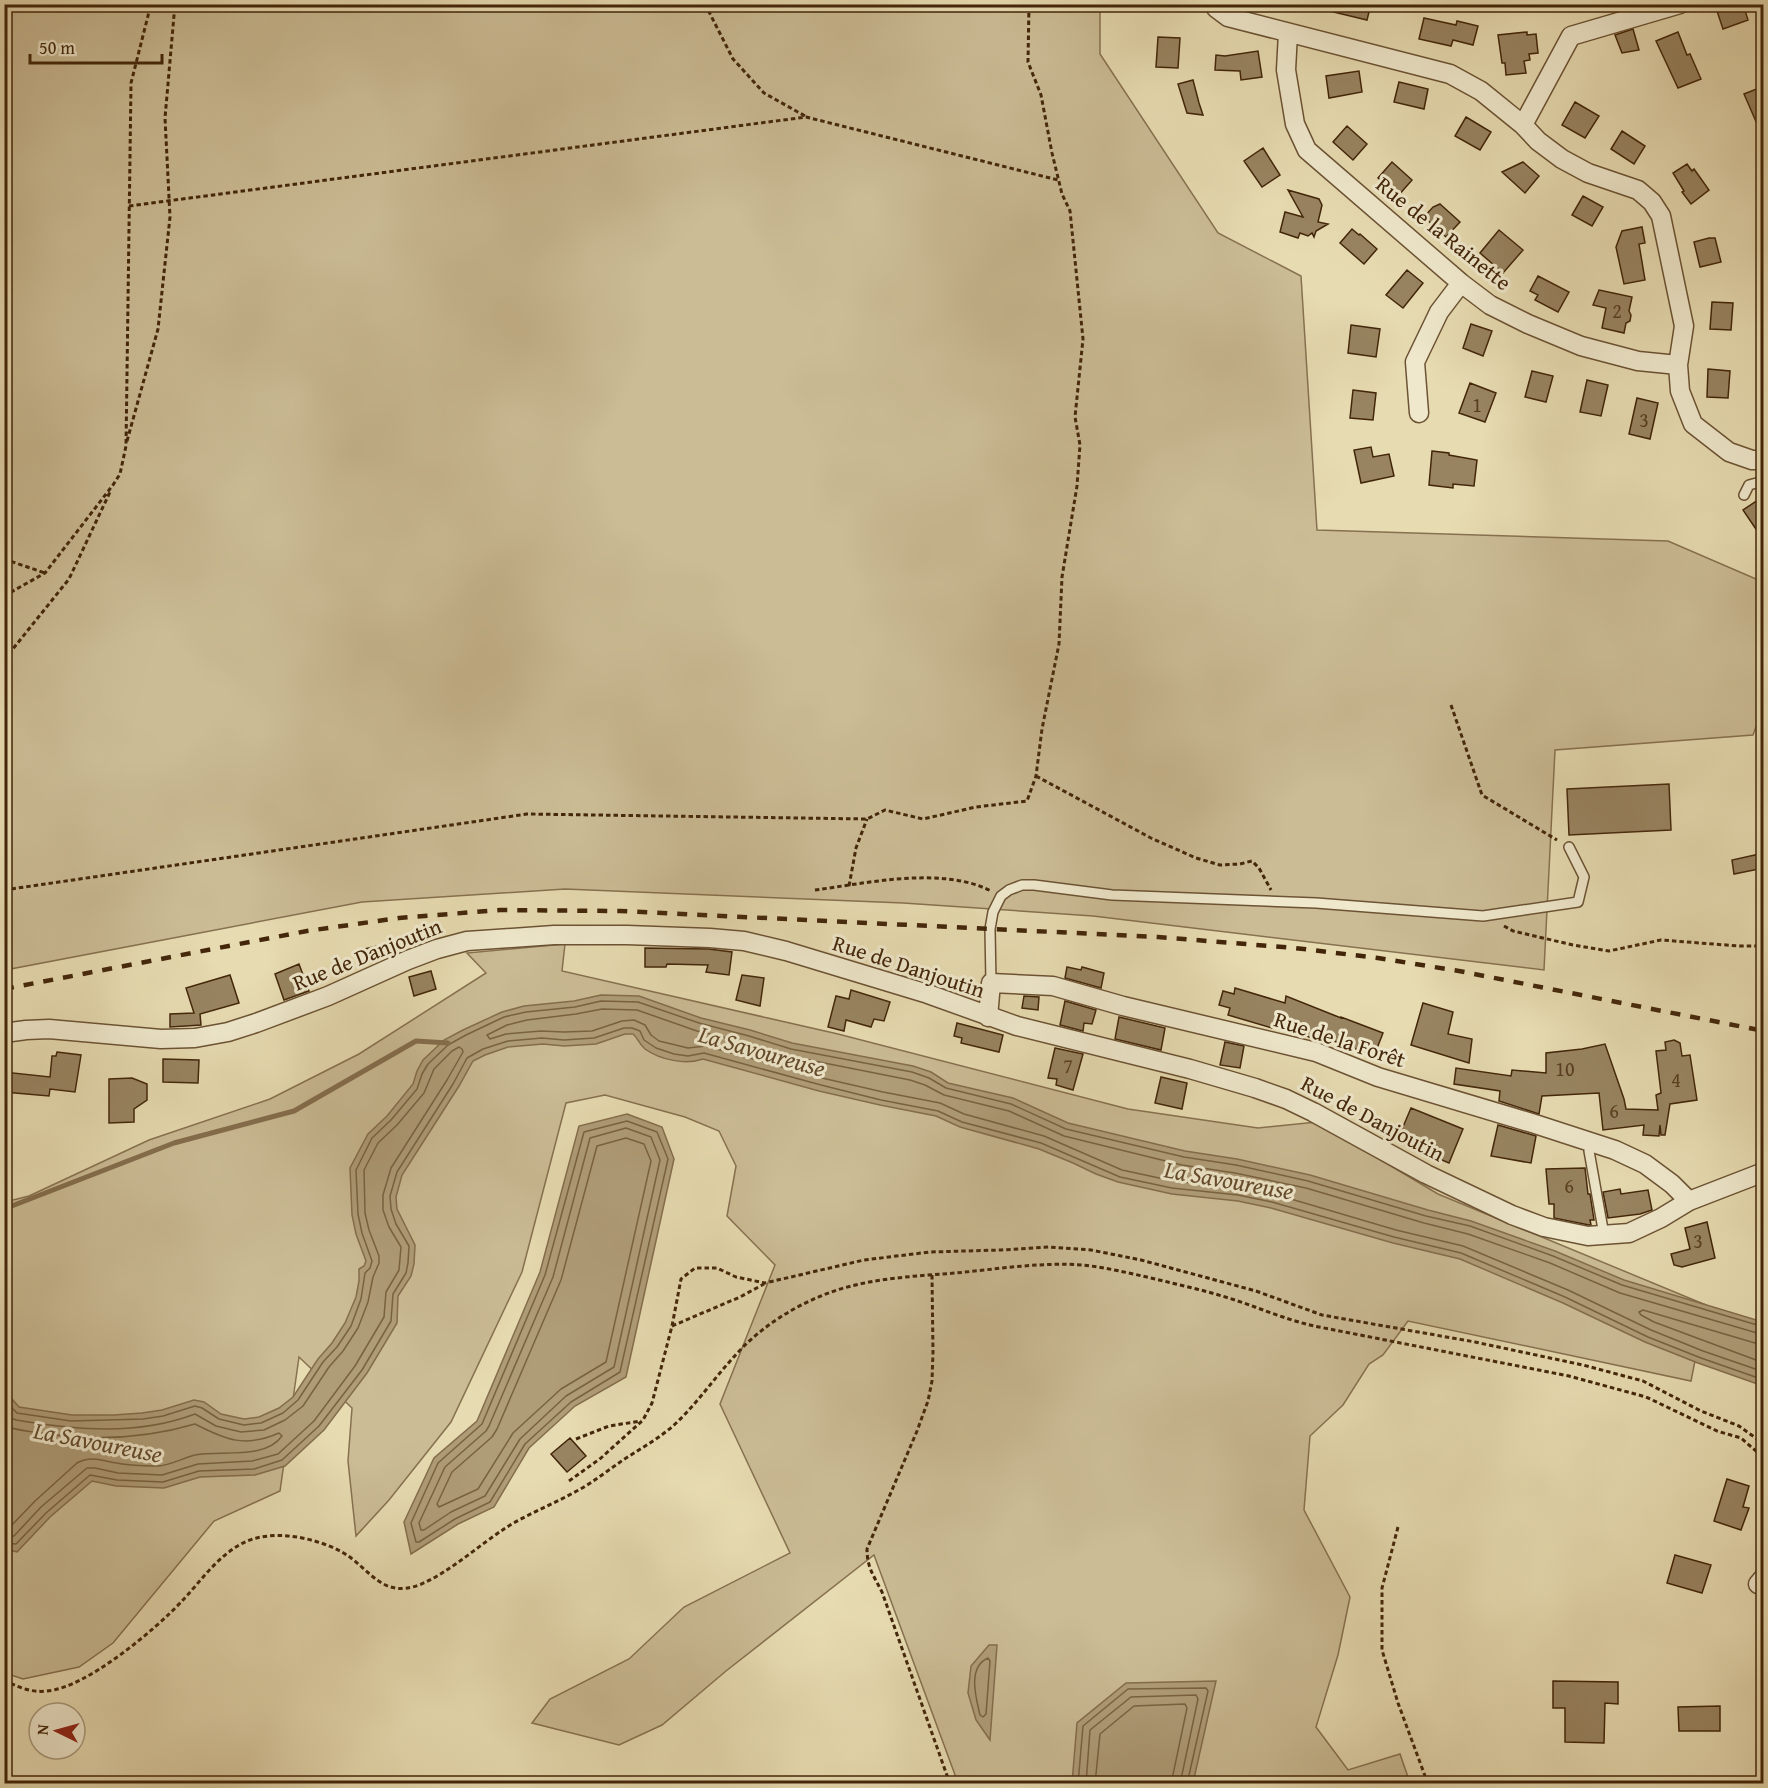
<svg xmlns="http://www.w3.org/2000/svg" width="1768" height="1788" font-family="'Gentium Book Plus',serif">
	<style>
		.green { fill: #cbbc95; stroke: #877150; stroke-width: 1.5 }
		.water { fill: #af9d78; stroke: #846d4c; stroke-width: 1.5 }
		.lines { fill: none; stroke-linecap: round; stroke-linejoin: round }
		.shore { stroke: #796241; stroke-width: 1.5 }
		.stream { stroke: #846d4c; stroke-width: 5 }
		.building { fill: #988461; stroke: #43260a; stroke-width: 1.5 }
		.service-casing { stroke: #6c5334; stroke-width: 12 }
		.minor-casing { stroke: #6c5334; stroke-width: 21 }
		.path { stroke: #43260a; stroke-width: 3; stroke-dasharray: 4.5 3; stroke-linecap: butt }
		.service { stroke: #efe8cc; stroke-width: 9 }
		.minor { stroke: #efe8cc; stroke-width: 18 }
		.rail { stroke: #43260a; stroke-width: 4.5; stroke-dasharray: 10 10; stroke-linecap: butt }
		.labels { text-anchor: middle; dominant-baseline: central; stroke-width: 6; stroke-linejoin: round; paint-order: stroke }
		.number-label { font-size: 20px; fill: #583e20 }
		.street-label { font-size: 22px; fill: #43260a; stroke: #efe8cc }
		.water-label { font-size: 24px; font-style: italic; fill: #634a2b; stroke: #efe8cc }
	</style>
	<rect width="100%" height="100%" fill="#e7dbb1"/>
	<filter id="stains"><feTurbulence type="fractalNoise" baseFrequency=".00333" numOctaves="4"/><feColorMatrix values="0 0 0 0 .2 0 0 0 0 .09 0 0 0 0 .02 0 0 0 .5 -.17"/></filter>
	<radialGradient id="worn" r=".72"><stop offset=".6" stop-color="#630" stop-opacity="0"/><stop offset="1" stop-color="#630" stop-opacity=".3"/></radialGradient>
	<!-- green -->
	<path class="green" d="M5 5H1100V54L1218 233 1301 276 1317 530 1668 541 1763 582V708L1753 735 1555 750 1544 970 1093 916 903 903 565 889 362 902 5 970Z
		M565 944 562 971 838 1034 1128 1109 1258 1128 1317 1122 1438 1194 1706 1305 1691 1381 1408 1321 1383 1355 1369 1364 1343 1405 1310 1436 1304 1510 1350 1597 1338 1655 1316 1727 1348 1770 1400 1754 1410 1783H958L874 1555 726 1671 662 1725 619 1745 532 1723 550 1699 629 1659 684 1607 790 1553 720 1404 775 1265 727 1216 736 1166 719 1131 685 1117 605 1095 566 1103 522 1272 451 1422 389 1500 356 1536 348 1461 352 1408 299 1357 280 1491 214 1521 113 1643 79 1667 23 1679 5 1673V1202L29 1196 149 1140 270 1099 359 1054 486 973 467 953Z"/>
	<!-- water -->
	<path class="water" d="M601 995 639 996 701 1018 750 1030 792 1043 913 1066 931 1072 948 1083 1013 1098 1068 1123 1185 1151 1237 1159 1310 1175 1428 1210 1471 1221 1555 1251 1624 1280 1763 1322V1386L1698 1363 1645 1342 1563 1303 1460 1259 1393 1243 1271 1208 1238 1201 1172 1194 1118 1182 1096 1174 1073 1163 1039 1149 960 1127 936 1116 880 1105 819 1091 703 1059C686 1065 660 1060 645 1049 639 1044 638 1038 633 1034H625L596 1044 564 1046 543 1044 508 1047 485 1055 473 1061 459 1086 402 1175 396 1197 397 1209 415 1245 414 1264 411 1276 398 1296 397 1323 367 1373 324 1430 285 1466 255 1475 200 1477 164 1488 116 1486 92 1481 50 1517 17 1552 5 1549V1391L19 1407 72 1415H114L142 1413 162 1410 194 1400 204 1402 221 1414 244 1419 259 1417 279 1408 293 1397 318 1359 332 1343 345 1323 356 1297 359 1281V1269L364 1266 366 1261 356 1234 352 1215 350 1168 368 1134 387 1116 413 1084 417 1071 423 1060 444 1040 463 1030 502 1012 524 1006 574 1001Z
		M627 1114 662 1127 674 1159 626 1377 575 1406 529 1448 494 1507 458 1524 411 1554 404 1522 434 1458 477 1421 540 1272 579 1126Z
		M989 1645H997L990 1740 976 1720 968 1693 971 1666Z
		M1216 1681 1193 1783H1072L1077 1723 1126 1683Z"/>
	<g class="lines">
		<!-- shore -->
		<path class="shore" d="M627 1121 657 1132 668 1159 620 1372 571 1402 525 1444 490 1502 455 1519 419 1542H416L411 1523 438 1463 482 1424 545 1275 584 1132Z
			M626 1128 651 1137 660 1160 614 1367 566 1396 520 1439 485 1496 451 1512 424 1530H421L419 1523 445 1467 486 1431 489 1426 553 1277 590 1138Z
			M626 1138 644 1144 651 1161 606 1362 561 1389 513 1433 478 1489 439 1507 437 1504 452 1472 492 1437 497 1429 561 1280 597 1146Z
			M1764 1335 1620 1293 1550 1263 1468 1234 1424 1223 1306 1188 1235 1173 1182 1165 1064 1136 1009 1111 944 1095 925 1085 910 1080 789 1056 747 1043 697 1031 637 1010 602 1009 576 1014 527 1020 507 1025 487 1035 490 1039 506 1034 541 1031 564 1032 592 1031 622 1021 634 1020 645 1025 651 1035 659 1041 688 1048 706 1046 822 1078 883 1092 940 1103 964 1114 1044 1136 1122 1170 1173 1181 1239 1188 1274 1194 1396 1230 1463 1246 1568 1290 1651 1330 1703 1351 1764 1372
			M1764 1344 1755 1343 1643 1310 1639 1312 1641 1315 1654 1322 1764 1363
			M4 1400 17 1413 71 1421 143 1419 163 1416 195 1406 202 1408 219 1419 244 1425 261 1423 283 1413 298 1400 323 1362 337 1347 351 1326 361 1299 365 1273 370 1268 372 1261 362 1233 358 1214 356 1170 372 1138 391 1120 417 1089 422 1074 428 1064 448 1045 466 1035 504 1017 526 1012 575 1007 601 1001 638 1002 699 1023 749 1036 791 1049 912 1072 929 1078 946 1088 1011 1104 1066 1129 1184 1157 1236 1165 1308 1181 1426 1216 1470 1226 1553 1256 1622 1285 1764 1327
			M4 1412 11 1418 16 1420C76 1430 137 1436 195 1414L216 1426 241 1432 264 1430 285 1420 303 1406 329 1367 343 1351 358 1328 368 1302 373 1277 379 1263V1256L369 1230 365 1213 364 1170 378 1143 397 1125 424 1093 434 1069 452 1051 459 1047 462 1049 463 1052 447 1080 391 1168 383 1195V1210L389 1227 401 1247 399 1270 386 1292 384 1317 355 1366 314 1421 278 1454 252 1461 198 1464 162 1475 118 1473 95 1468H87L41 1507 14 1536H4
			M4 1425C15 1431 29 1431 41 1433 93 1441 144 1439 195 1424 226 1440 245 1448 279 1433L282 1436C265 1460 221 1450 195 1455 183 1458 171 1465 159 1466 146 1466 130 1466 117 1463 103 1461 91 1455 77 1463L35 1501 11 1526 4 1527
			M4 1543 16 1544 46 1513 90 1475 117 1480 163 1482 199 1471 254 1469 282 1460 319 1426 362 1370 391 1321 393 1294 406 1273 408 1263 409 1246 396 1224 391 1209 390 1196 397 1172 453 1084 467 1058 483 1049 508 1041 542 1038 564 1040 594 1038 624 1028H632L640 1031 644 1040 656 1048 674 1054 688 1056 704 1053 821 1085 881 1100 938 1111 962 1122 1041 1143 1120 1177 1172 1188 1238 1195 1272 1202 1394 1237 1461 1253 1565 1297 1648 1337 1701 1358 1764 1380
			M988 1658 990 1661 986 1714 983 1717 980 1715C976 1698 967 1667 988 1658Z
			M1078 1784 1083 1726 1128 1689 1206 1688 1208 1691 1187 1784
			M1086 1784 1090 1730 1131 1697 1196 1695 1198 1699 1180 1784
			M1095 1784 1100 1734 1134 1706 1185 1704 1187 1708 1171 1784"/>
		<!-- stream -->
		<path class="stream" d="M4 1209 174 1143 294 1111 416 1041 448 1043"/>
	</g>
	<!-- building -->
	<path class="building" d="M1326 4H1371L1367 20 1325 10Z
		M1727 4H1743L1748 20 1723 29 1716 8Z
		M1424 18 1456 25 1457 21 1478 26 1473 45 1453 40 1451 46 1419 39Z
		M1633 29 1639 50 1622 53 1615 35Z
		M1527 32V35L1536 34 1538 53 1529 54 1530 60 1524 61 1526 73 1506 75 1505 63H1502L1498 35Z
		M1678 32 1687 55 1690 54 1701 79 1678 88 1656 41Z
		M1158 37 1180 38 1178 68 1156 67Z
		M1258 51 1262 77 1241 80 1240 71 1215 70 1216 55 1225 56Z
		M1359 71 1362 92 1329 98 1326 76Z
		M1193 80 1199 103 1203 115 1187 113 1178 84Z
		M1399 82 1428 89 1424 109 1394 102Z
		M1764 86V140L1744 94Z
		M1575 102 1599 116 1585 138 1562 125Z
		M1466 117 1491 132 1480 150 1455 136Z
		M1347 126 1367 144 1353 160 1333 142Z
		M1622 131 1645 146 1634 164 1611 149Z
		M1263 148 1280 175 1262 187 1244 161Z
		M1392 162 1412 180 1398 196 1378 178Z
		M1523 162 1539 176 1525 193 1502 172Z
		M1687 164 1692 171 1694 169 1709 190 1691 204 1682 192 1684 191 1673 173Z
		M1288 190 1319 199 1322 205 1318 222 1328 224 1316 231 1314 237 1312 233 1308 236 1300 233 1298 238 1280 232 1285 212 1303 217Z
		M1583 196 1603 207 1592 226 1572 215Z
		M1440 204 1460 222 1446 237 1424 217 1433 207Z
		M1642 227 1645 243 1639 244 1645 280 1624 284 1616 247 1622 231Z
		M1352 229 1359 235 1360 234 1377 249 1364 264 1340 243Z
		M1499 230 1523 250 1503 273 1480 253Z
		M1709 238H1715L1721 262 1700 267 1694 242Z
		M1407 270 1423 283 1403 308 1386 295Z
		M1538 276 1569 292 1558 312 1535 300 1538 295 1530 291Z
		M1599 290 1632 297 1629 311 1631 315 1630 321 1626 323 1624 333 1602 328 1606 308 1593 305Z
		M1712 302 1733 303 1731 330 1710 329Z
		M1471 324 1492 331 1483 356 1463 348Z
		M1351 325 1380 329 1376 357 1348 353Z
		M1708 369 1730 371 1728 398 1707 397Z
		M1532 371 1553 376 1546 402 1525 397Z
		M1587 380 1608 385 1601 416 1580 412Z
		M1470 383 1496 393 1485 422 1459 413Z
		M1353 390 1376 393 1373 420 1350 418Z
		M1637 398 1658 403 1650 439 1629 434Z
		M1371 447 1373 457 1389 454 1394 476 1361 483 1354 450Z
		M1432 451 1449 453V455L1477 460 1474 486 1453 484V488L1429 485Z
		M1758 500 1764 507V541L1743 510Z
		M1669 784 1671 830 1569 835 1567 789Z
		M1764 853V868L1734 874 1732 860Z
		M378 946 381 959 367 962 364 949Z
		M645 948 709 949 732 952 729 975 706 972 708 965 667 964 666 967H645Z
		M299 964 309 991 284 1000 275 974Z
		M1067 967 1081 970 1082 967 1104 973 1101 988 1065 978Z
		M431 971 436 989 414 996 409 977Z
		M230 975 239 1003 200 1014 201 1025 170 1027V1014L194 1013 186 988Z
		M742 975 764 978 760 1006 736 1000Z
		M1235 988 1285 1003 1286 996 1341 1018V1017L1383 1033 1374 1056 1318 1035 1316 1040 1274 1022 1272 1028 1228 1015 1230 1008 1219 1005 1223 991 1234 994Z
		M851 990 890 1002 884 1021 874 1019 871 1027 846 1020 844 1031 828 1027 836 996 849 999Z
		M1024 996 1039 997 1038 1010 1022 1008Z
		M1065 1001 1096 1010 1092 1024 1084 1023 1083 1031 1060 1025Z
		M1423 1003 1453 1012 1448 1034 1472 1039 1469 1063 1411 1045Z
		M1119 1017 1165 1028 1161 1050 1115 1039Z
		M957 1023 1003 1035 999 1052 961 1043 962 1038 954 1036Z
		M1674 1040 1680 1043 1682 1056 1690 1055 1697 1100 1670 1104 1665 1135H1661L1660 1125 1659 1136 1643 1135 1644 1125 1603 1130 1599 1093 1542 1096 1539 1114 1499 1101 1500 1091 1454 1084 1456 1068 1511 1076 1512 1070 1546 1073V1053L1582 1049 1605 1044 1624 1099 1626 1109 1658 1110 1656 1095 1661 1093 1656 1051 1666 1050 1665 1042Z
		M1225 1042 1244 1046 1240 1068 1220 1065Z
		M1055 1048 1083 1054 1073 1090 1056 1085 1057 1079 1048 1078Z
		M57 1052 81 1055 75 1092 50 1089 49 1096 4 1092V1072L50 1077 52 1056H56Z
		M163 1059 199 1060 198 1083 163 1082Z
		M1161 1077 1187 1083 1182 1109 1155 1103Z
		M132 1078 147 1084V1100L134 1109V1122L109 1123V1079Z
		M1411 1108 1463 1129 1449 1163 1397 1141Z
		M1498 1125 1536 1136 1531 1163 1491 1156Z
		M1585 1168 1588 1194H1590L1594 1220H1590L1591 1225H1589L1554 1218V1204H1549L1546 1169Z
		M1620 1189 1621 1194 1648 1190 1652 1210 1640 1214 1608 1218 1603 1192Z
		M1707 1222 1715 1258 1682 1267 1674 1265 1671 1254 1690 1249 1685 1228Z
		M570 1438 586 1456 567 1472 551 1454Z
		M1727 1479 1749 1486 1743 1507 1749 1508 1741 1530 1714 1521Z
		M1675 1555 1711 1565 1702 1593 1667 1583Z
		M1553 1681 1618 1682V1704L1605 1703 1604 1743 1565 1742V1708H1553Z
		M1720 1706V1731H1679L1678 1707Z"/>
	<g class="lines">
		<defs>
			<path id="service" d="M1744 495 1749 485 1764 481
				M991 983 990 929 993 912 1001 896 1009 890 1022 885H1034L1112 895 1316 903 1483 916 1578 902 1584 877 1569 847
				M1590 1142 1589 1151 1604 1235"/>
			<path id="minor" d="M1215 4 1216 8 1228 17 1450 74 1481 91 1523 125 1538 141 1562 159 1588 173 1638 190 1652 202 1661 216 1684 326 1678 365 1680 391 1693 424 1729 452 1752 460H1764
				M1288 33 1286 70 1295 124 1307 150 1461 283 1490 305 1528 324 1581 346 1638 361 1678 365
				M1523 125 1571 36 1680 4
				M1419 413 1415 362 1439 312 1461 283
				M988 1017 991 983 1053 986 1123 1006 1316 1052 1378 1077 1535 1124 1615 1150 1645 1164 1672 1184 1689 1201
				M4 1033 26 1030 49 1029 161 1039 195 1038 228 1032 256 1023 328 996 408 960 437 949 467 941 554 935H627L710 938 744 941 786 951 928 994 1017 1026 1190 1069 1255 1088 1286 1099 1313 1112 1426 1174 1512 1215 1544 1227 1588 1236 1629 1233 1661 1218 1689 1201 1764 1172
				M1758 1584 1764 1577"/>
		</defs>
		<!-- service casing -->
		<use href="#service" class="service-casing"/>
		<!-- minor casing -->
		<use href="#minor" class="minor-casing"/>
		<!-- path -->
		<path class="path" d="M705 4 733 59 764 93 805 116
			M129 206 806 117 1058 180
			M127 441 158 329 170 217 165 118 175 4
			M4 559 45 573
			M4 596 45 573 113 485 120 474 126 446 131 83 151 4
			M4 660 69 579 110 492
			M1451 705 1482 795 1557 840
			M1036 776 1151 838 1196 858 1220 865 1240 864 1252 861 1259 868 1271 890
			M849 886 856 848 867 819
			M4 890 527 814 867 819 885 810 923 819 976 807 1027 801 1036 776 1042 729 1059 644 1062 577 1077 486 1080 445 1075 417 1083 339 1070 211 1062 194 1052 153 1041 95 1028 62 1029 4
			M815 890C868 883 942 866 991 891
			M1504 926 1513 931 1573 945 1609 951 1661 940 1739 946H1764
			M932 1275 933 1352 932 1381 928 1401 917 1431 867 1549C867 1568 874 1576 882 1592L950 1784
			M672 1326 740 1297 764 1284
			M576 1439 609 1426 641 1421
			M569 1481 601 1458 643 1420 652 1403 672 1326 681 1279 695 1268H717L736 1277 765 1283 864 1260 930 1252 1001 1250 1049 1247 1091 1250 1141 1260 1256 1291 1322 1315 1475 1342 1583 1365 1643 1381 1701 1411 1739 1426 1764 1444
			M1398 1527 1382 1588V1650L1398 1703 1428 1784
			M4 1680C18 1687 31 1693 47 1691 86 1688 155 1630 182 1601 200 1582 217 1557 241 1544 270 1528 314 1537 342 1552 370 1568 381 1599 419 1585 449 1573 479 1545 507 1527 528 1514 551 1505 573 1493 591 1484 607 1471 623 1460 640 1449 658 1439 673 1426 695 1406 712 1381 732 1359 759 1327 798 1303 837 1290 875 1278 916 1276 956 1273 997 1269 1041 1262 1083 1265 1110 1268 1137 1275 1164 1281 1183 1286 1203 1290 1222 1296 1253 1305 1283 1319 1314 1326L1569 1376 1646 1397 1717 1431 1741 1438 1764 1458"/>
		<!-- service -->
		<use href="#service" class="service"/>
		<!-- minor -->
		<use href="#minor" class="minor"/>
		<!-- rail -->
		<path class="rail" d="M4 989 307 931 399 918 500 910 620 911 1158 937 1295 948 1378 958 1459 971 1764 1031"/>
	</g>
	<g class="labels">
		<!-- number labels -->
		<g class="number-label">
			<text x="1617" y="310">2</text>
			<text x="1477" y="404">1</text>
			<text x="1644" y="419">3</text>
			<text x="1068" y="1065">7</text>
			<text x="1565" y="1068">10</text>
			<text x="1676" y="1079">4</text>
			<text x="1614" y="1110">6</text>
			<text x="1569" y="1185">6</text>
			<text x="1698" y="1240">3</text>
		</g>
		<!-- street labels -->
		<g class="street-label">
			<text transform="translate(1444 233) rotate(39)">Rue de la Rainette</text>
			<text transform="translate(367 954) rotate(-22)">Rue de Danjoutin</text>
			<text transform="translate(909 966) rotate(18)">Rue de Danjoutin</text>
			<text transform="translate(1340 1039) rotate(18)">Rue de la Forêt</text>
			<text transform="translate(1373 1118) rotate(28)">Rue de Danjoutin</text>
		</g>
		<!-- water labels -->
		<g class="water-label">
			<text transform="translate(762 1051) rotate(16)">La Savoureuse</text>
			<text transform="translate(1229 1180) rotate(10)">La Savoureuse</text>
			<text transform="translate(98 1442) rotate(11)">La Savoureuse</text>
		</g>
	</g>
	<!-- margin -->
	<rect width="1768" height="1788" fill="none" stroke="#e7dbb1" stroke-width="24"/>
	<rect x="6" y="6" width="1756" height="1776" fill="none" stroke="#43260a" stroke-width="3"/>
	<rect x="12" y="12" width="1744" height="1764" fill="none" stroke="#43260a" stroke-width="1.5"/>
	<!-- north arrow -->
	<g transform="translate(57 1731) rotate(275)"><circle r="28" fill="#efe8cc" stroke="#aa9a7e" stroke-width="1.5"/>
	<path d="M0-4.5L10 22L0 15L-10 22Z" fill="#8f2418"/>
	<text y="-9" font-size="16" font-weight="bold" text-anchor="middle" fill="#43260a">N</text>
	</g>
	<!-- scale -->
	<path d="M30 54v9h132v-9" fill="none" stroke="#43260a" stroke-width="3"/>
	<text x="39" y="54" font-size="18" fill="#43260a" stroke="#efe8cc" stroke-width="4.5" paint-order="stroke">50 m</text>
	<rect width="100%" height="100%" filter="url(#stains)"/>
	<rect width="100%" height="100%" fill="url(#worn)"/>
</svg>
